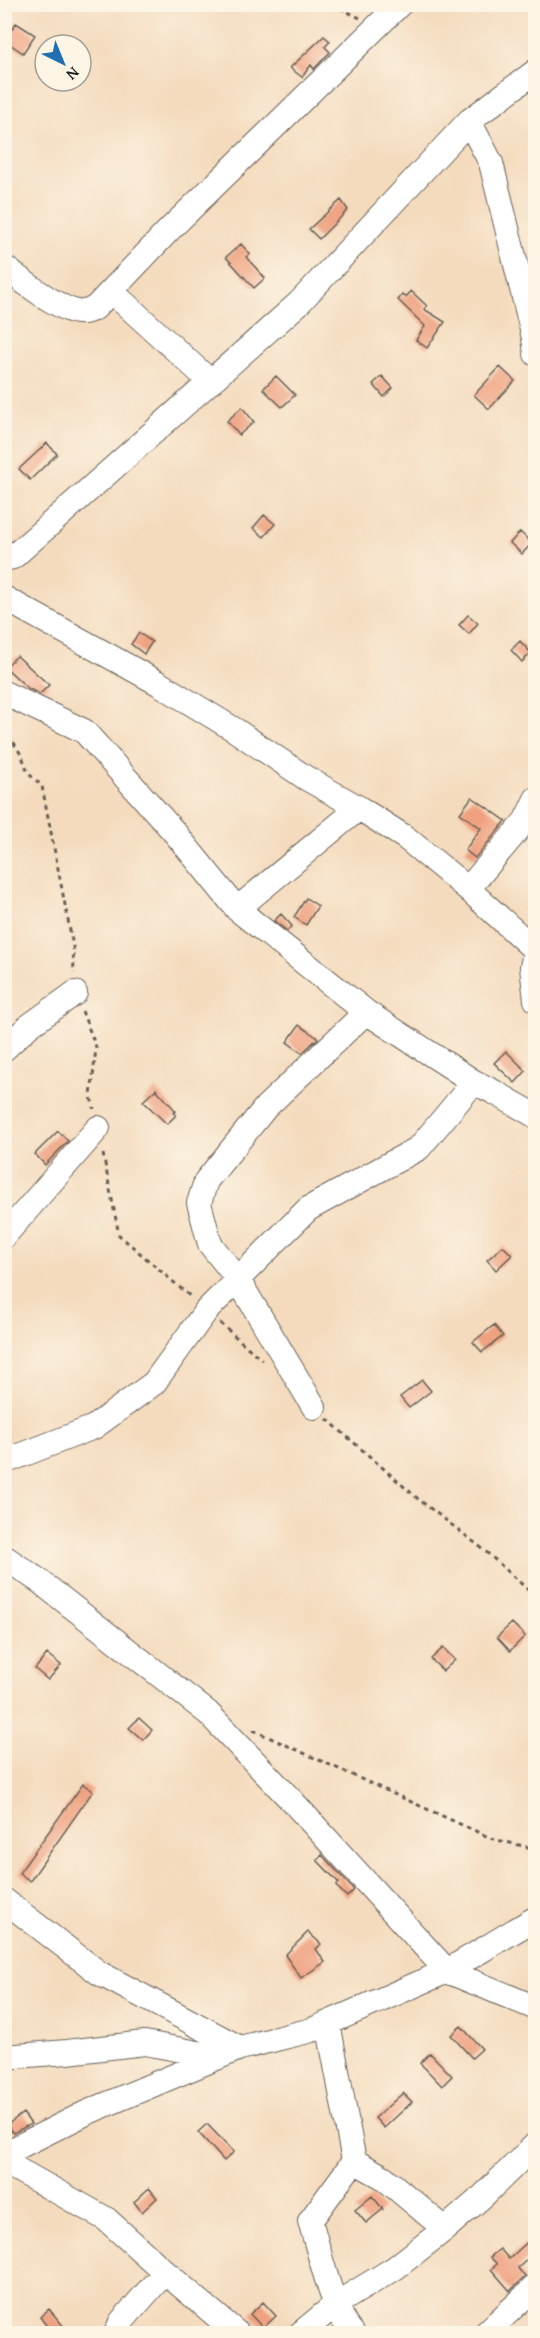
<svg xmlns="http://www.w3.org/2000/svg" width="540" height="2338" font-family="'Gentium Book Plus',serif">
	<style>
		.building { fill: #efa180 }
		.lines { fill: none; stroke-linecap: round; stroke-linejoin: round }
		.minor-casing { stroke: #685f55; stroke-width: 26 }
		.path { stroke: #685f55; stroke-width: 3; stroke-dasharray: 4.5 4.5; stroke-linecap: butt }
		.minor { stroke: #fff; stroke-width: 24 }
	</style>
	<rect width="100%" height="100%" fill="#fcf5e5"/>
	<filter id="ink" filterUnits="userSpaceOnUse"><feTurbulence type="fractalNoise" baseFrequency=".0167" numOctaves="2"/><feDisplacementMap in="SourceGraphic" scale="12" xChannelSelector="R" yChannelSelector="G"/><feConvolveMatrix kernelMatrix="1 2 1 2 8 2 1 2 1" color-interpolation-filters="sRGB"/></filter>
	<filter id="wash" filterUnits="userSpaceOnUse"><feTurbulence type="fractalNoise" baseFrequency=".008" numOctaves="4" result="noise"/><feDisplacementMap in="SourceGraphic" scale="24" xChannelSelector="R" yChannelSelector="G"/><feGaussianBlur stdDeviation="1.35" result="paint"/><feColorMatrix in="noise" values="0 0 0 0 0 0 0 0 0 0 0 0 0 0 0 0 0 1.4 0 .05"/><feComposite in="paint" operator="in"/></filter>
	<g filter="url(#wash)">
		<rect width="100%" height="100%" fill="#f4dbbe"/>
		<g id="blocks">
			<!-- building -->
			<path class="building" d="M16 23 35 35 23 53 4 40Z
				M324 36 330 41 325 47 330 52 314 69 311 65 302 77 290 68Z
				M341 200 348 210 319 239 309 229Z
				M241 244 250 254 246 257 265 278 254 288 226 257Z
				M411 291 427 306 424 309 445 322 427 348 416 340 425 326 398 300 402 295 406 297Z
				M500 367 515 381 489 409 474 395Z
				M276 376 295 395 282 407 263 389Z
				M382 376 393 388 384 397 373 384Z
				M242 407 254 422 239 435 227 421Z
				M47 443 57 454 30 480 19 469Z
				M264 515 275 524 264 537 253 528Z
				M520 532 532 543 522 554 510 543Z
				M468 615 478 623 469 634 459 625Z
				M139 633 152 642 144 654 131 644Z
				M520 641 531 653 522 662 511 650Z
				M17 656 49 685 40 694 29 689 5 667Z
				M472 797 506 821 475 858 465 850 481 828 460 813Z
				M306 898 318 906 306 925 294 917Z
				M281 914 292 926 287 931 274 921Z
				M299 1025 318 1038 302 1053 287 1042Z
				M506 1051 526 1071 515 1083 494 1063Z
				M156 1089 176 1111 173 1113 176 1115 167 1124 143 1101Z
				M58 1131 68 1141 45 1165 35 1154Z
				M503 1246 512 1255 496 1270 487 1260Z
				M494 1325 503 1336 482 1352 473 1342Z
				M422 1380 431 1391 409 1408 400 1397Z
				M512 1623 525 1636 510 1651 497 1637Z
				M443 1648 455 1660 443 1671 431 1659Z
				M47 1654 61 1665 48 1680 35 1669Z
				M139 1718 152 1730 143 1740 129 1728Z
				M83 1784 93 1791 30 1881 19 1873Z
				M322 1855 354 1890 347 1897 336 1886 339 1883 317 1860Z
				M308 1932 321 1944 316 1949 325 1962 301 1978 285 1955Z
				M461 2026 482 2049 472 2058 451 2035Z
				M430 2053 452 2076 442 2086 420 2063Z
				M403 2093 412 2102 384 2128 375 2118Z
				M23 2113 31 2124 13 2133 7 2125Z
				M207 2124 234 2152 224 2161 198 2132Z
				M149 2188 157 2198 142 2212 134 2202Z
				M372 2196 383 2209 366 2223 355 2210Z
				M536 2234V2251L518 2268 525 2277 510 2291 491 2269 497 2264 490 2257 500 2249 509 2259Z
				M263 2302 276 2316 263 2328 250 2314Z
				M49 2309 70 2334H53L40 2317Z"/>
		</g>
	</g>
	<g filter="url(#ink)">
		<use href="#blocks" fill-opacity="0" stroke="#685f55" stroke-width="1.5"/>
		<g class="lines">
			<defs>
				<path id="minor" d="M469 121 491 163 534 338 536 354
					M4 267C21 280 57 308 77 312 83 313 89 311 95 308L169 230 400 4
					M112 292 211 382
					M4 559 13 557 299 303 469 121 536 71
					M4 598 158 683 235 730 306 778 359 808 406 838 468 889 535 950
					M4 693 84 731 175 833 237 909 366 1012 266 1107 206 1181 199 1203 210 1244 237 1278 314 1407
					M468 889 526 820 536 799
					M237 909 359 808
					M536 949 532 967 536 1000
					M366 1012 474 1082 494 1092 536 1116
					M4 1049 29 1026 75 993
					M4 1236 98 1128
					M4 1462 94 1427 154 1383 206 1311 308 1209 419 1148 474 1082
					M4 1557 38 1580 208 1713 293 1802 447 1971 536 2008
					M4 1900 99 1973 240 2048
					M328 2023 354 2161 310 2221C320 2252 331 2309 353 2334
					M4 2057 67 2052 145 2043 219 2057
					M4 2154 86 2113 240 2048 312 2030 447 1971 536 1918
					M354 2161 383 2177 445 2229
					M4 2162 106 2219 165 2272 238 2334
					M116 2334 121 2322 165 2272
					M300 2334 336 2304 395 2268 445 2229 483 2196 536 2144
					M485 2334 536 2286"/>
			</defs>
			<!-- minor casing -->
			<use href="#minor" class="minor-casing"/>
			<!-- path -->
			<path class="path" d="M332 4 360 18
				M4 727 22 756 28 773 42 786 73 946 74 973
				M82 1011 96 1047 91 1097 94 1109
				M103 1154 119 1235 192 1298
				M220 1323 262 1360
				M327 1419 417 1498 483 1549 536 1597
				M253 1730 493 1839 536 1849"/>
			<!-- minor -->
			<use href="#minor" class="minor"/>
		</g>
	</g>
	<!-- margin -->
	<rect width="540" height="2338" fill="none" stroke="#fcf5e5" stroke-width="24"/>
	<!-- north arrow -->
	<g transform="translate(63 63) rotate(137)"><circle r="28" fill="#fcf5e5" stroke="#a29e95" stroke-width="1.5"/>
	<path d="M0-4.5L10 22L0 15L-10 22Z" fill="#1f6fb2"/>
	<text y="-9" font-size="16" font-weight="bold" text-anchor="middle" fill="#1c1c1c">N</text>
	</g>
</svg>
